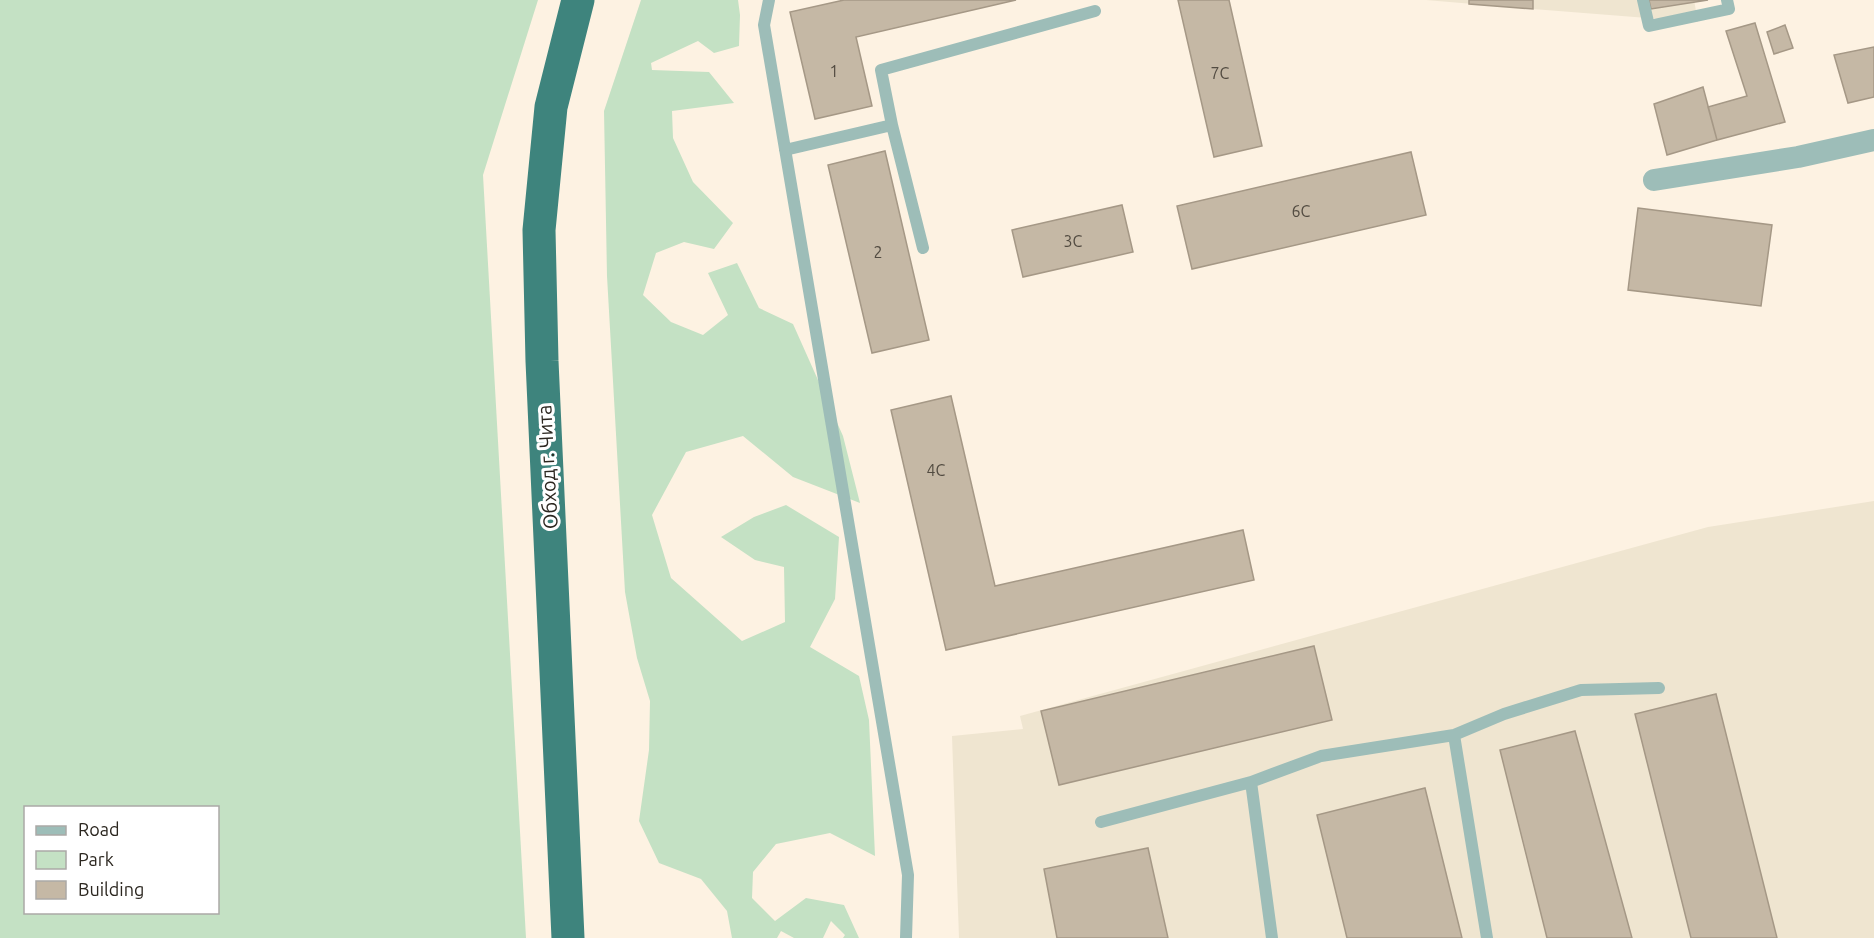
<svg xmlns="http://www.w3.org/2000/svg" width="1874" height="938" font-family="Ubuntu,sans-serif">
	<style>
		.industrial { fill: #efe5d0 }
		.green { fill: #c4e1c4; fill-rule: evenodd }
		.building { fill: #c5b8a5; stroke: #a59886; stroke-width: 1.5 }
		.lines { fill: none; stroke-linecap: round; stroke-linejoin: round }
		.service { stroke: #9dbdb8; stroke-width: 12 }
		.minor { stroke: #9dbdb8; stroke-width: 22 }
		.trunk { stroke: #3e847d; stroke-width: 33 }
		.labels { text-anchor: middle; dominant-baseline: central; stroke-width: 6; stroke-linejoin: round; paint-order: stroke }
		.number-label { font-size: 16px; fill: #524b41 }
		.street-label { font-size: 20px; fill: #2c2720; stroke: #fff }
	</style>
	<rect width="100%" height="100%" fill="#fdf2e2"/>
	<!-- industrial -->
	<path class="industrial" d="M1426 0H1694L1698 22 1533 9Z
		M1874 501V938H959L952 736 1023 729 1020 716 1708 527Z"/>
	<!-- green -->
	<path class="green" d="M0 0H538L483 175 526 938H0ZM26 808H218V912H26Z
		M641 0H738L740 15 739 46 714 53 698 41 651 63 652 70 709 72 734 103 672 111 673 138 693 182 733 223 714 249 684 242 656 253 643 295 671 322 703 335 728 315 708 273 737 263 759 308 793 324 843 436 860 503 793 477 743 436 686 452 652 515 671 578 742 641 785 622 784 567 755 560 721 537 754 517 786 505 839 537 835 599 810 647 859 676 869 720 875 856 830 833 776 844 753 872 752 898 775 921 806 898 844 905 859 938H843L845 935 831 921 823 938H794L781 931 777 938H732L727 911 701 879 659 863 639 821 649 750 650 701 637 658 625 592 607 276 604 111Z"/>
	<!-- building -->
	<path class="building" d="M844 0H1016L856 37 872 106 815 119 790 12Z
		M1178 0H1229L1262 146 1214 157Z
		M1469 0H1533V9L1469 4Z
		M1649 0H1708L1651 9Z
		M1755 23 1785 122 1717 140 1708 107 1747 96 1726 31Z
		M1785 25 1793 48 1774 54 1767 32Z
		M1874 47V97L1848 103 1834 55Z
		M1703 87 1717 140 1667 155 1654 104Z
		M885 151 929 340 872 353 828 165Z
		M1411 152 1426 215 1192 269 1177 206Z
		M1122 205 1133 252 1023 277 1012 230Z
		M1638 208 1772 225 1761 306 1628 290Z
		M951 396 995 586 1243 530 1254 580 946 650 891 410Z
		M1314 646 1332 720 1059 785 1041 711Z
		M1716 694 1777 938H1691L1635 714Z
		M1575 731 1632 938H1547L1500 750Z
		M1425 788 1462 938H1347L1317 815Z
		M1148 848 1168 938H1057L1044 869Z"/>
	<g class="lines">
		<!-- service -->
		<path class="service" d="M769 0 764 25 908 875 906 938
			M1643 0 1649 26 1729 9 1727 0
			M892 125 881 70 1095 11
			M785 150 892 125 923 248
			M1454 735 1487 938
			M1101 822 1251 782
			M1272 938 1251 782 1321 756 1454 735 1504 714 1581 690 1659 688"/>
		<!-- minor -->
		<path class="minor" d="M1654 180 1798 157 1874 140"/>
		<!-- trunk -->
		<path class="trunk" d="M568 938 542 361 539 230 551 107 578 0"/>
	</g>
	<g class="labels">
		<!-- number labels -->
		<g class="number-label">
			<text x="834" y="71">1</text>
			<text x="1220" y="73">7С</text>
			<text x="1301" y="211">6С</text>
			<text x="1073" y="241">3С</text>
			<text x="878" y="252">2</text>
			<text x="936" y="470">4С</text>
		</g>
		<!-- street labels -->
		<g class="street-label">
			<text transform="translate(547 467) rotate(-93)">Обход г. Чита</text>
		</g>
	</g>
	<!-- legend -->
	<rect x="24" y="806" width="195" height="108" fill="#ffffff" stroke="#aba9a6" stroke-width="1.5"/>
	<rect x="36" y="826" width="30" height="9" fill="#9dbdb8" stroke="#aba9a6" stroke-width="1.5"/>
	<text x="78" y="836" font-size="18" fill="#2c2720">Road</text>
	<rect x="36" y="851" width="30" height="18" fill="#c4e1c4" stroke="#aba9a6" stroke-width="1.5"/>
	<text x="78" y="866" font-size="18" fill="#2c2720">Park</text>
	<rect x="36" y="881" width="30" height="18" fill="#c5b8a5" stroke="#aba9a6" stroke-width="1.5"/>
	<text x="78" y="896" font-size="18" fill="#2c2720">Building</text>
</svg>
